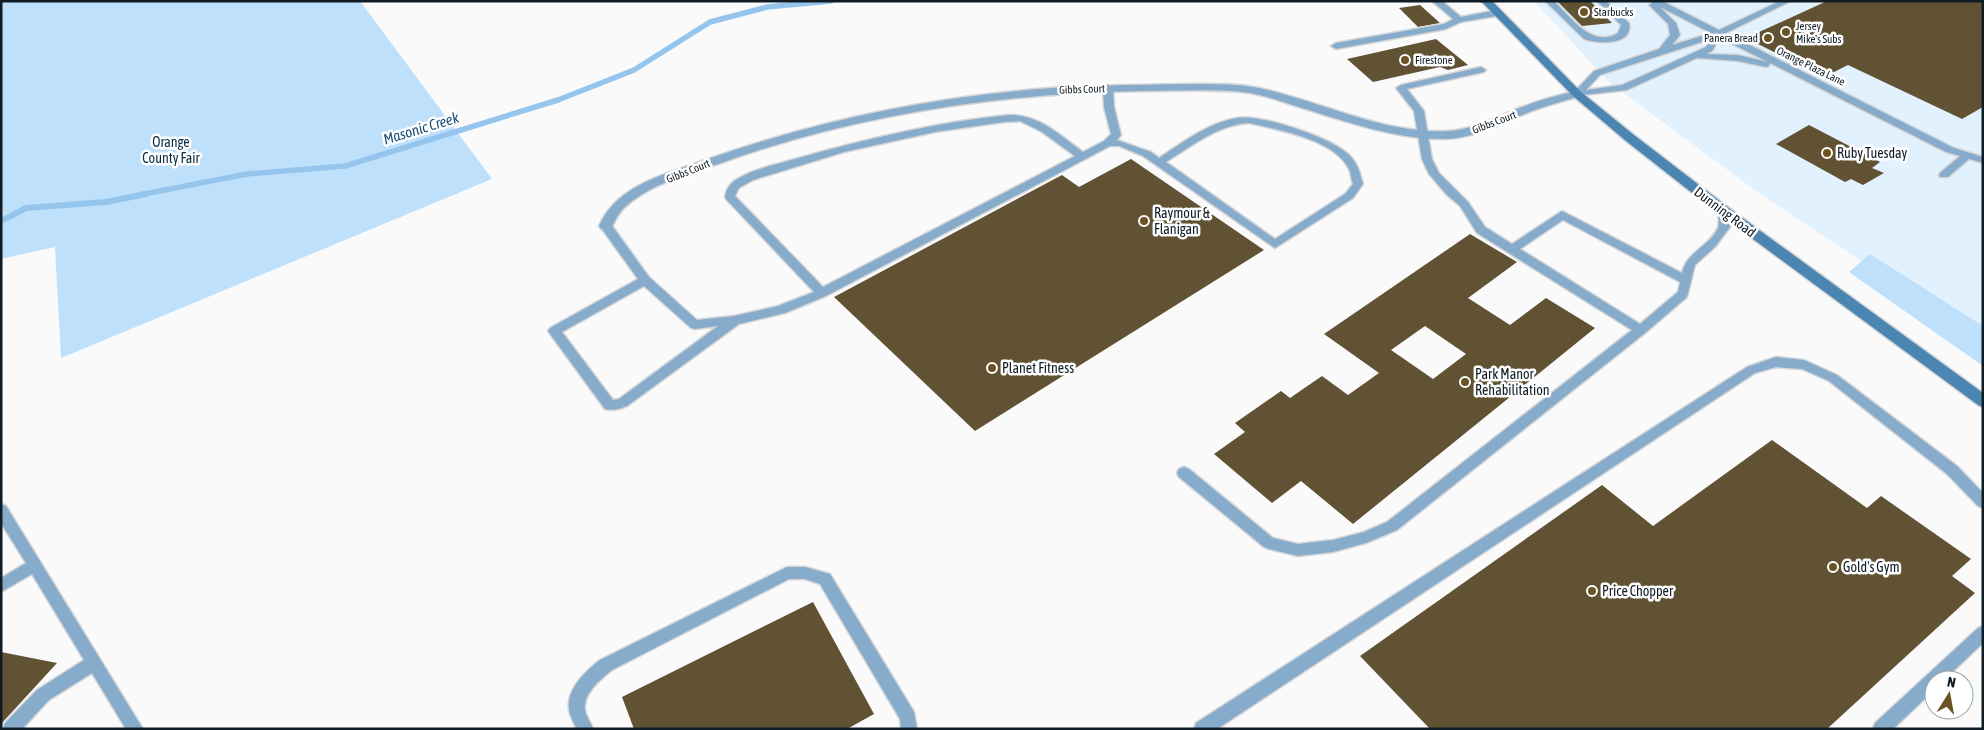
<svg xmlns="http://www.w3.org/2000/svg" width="1984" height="730" font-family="'Asap Condensed',sans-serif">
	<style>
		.built { fill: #e2f1fe }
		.green { fill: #bee0fb }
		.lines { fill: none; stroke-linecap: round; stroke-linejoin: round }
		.stream-far1 { stroke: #95c5ec; stroke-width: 5.5 }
		.stream { stroke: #95c5ec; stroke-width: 6 }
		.building { fill: #625234; fill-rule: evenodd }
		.lane-casing { stroke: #d5d6d8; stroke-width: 3 }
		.street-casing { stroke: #d5d6d8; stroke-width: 3 }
		.secondary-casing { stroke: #d5d6d8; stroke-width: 3 }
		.lane { fill: #87accb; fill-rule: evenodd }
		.street { fill: #87accb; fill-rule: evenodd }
		.secondary { fill: #4b85b2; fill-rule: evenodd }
		.poi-dot { fill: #6b5323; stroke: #fff; stroke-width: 2 }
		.labels { text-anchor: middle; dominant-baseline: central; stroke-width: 5; stroke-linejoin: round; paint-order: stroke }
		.far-poi-label { font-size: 11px; fill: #101c25; stroke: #fff; text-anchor: start }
		.far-street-label { font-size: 11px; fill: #101c25; stroke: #fff }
		.park-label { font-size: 14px; fill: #062c46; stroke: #fff }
		.poi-label { font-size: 14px; fill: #101c25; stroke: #fff; text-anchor: start }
		.street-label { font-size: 14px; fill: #101c25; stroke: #fff }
		.water-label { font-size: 15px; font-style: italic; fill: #174d73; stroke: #fff }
	</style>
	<rect width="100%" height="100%" fill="#fafafa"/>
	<!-- built -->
	<path class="built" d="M1534 1H1983V347L1889 279 1763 196 1610 83Z"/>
	<!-- green -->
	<path class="green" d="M1 1H360L492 179 61 358 55 247 1 259Z
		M1870 254 1983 326V366L1849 272Z"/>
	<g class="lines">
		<!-- stream-far1 -->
		<path class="stream-far1" d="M139 195 247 174 345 166 558 100 634 70 710 22 767 7 831 1"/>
		<!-- stream -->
		<path class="stream" d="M1 221 26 208 106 202 146 194"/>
	</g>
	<!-- building -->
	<path class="building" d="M1557 1H1590L1612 23 1582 26Z
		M1827 1H1983V107L1962 119 1848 65 1824 77 1746 38Z
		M1420 5 1440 23 1418 27 1399 8Z
		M1436 39 1468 65 1448 70 1440 67 1373 82 1347 59Z
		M1809 125 1880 162 1872 168 1884 173 1863 185 1851 179 1845 182 1776 144Z
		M1131 159 1264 250 975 431 834 297 1062 175 1079 187Z
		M1470 234 1517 262 1468 298 1510 325 1546 298 1595 328 1353 524 1301 481 1272 503 1214 454 1245 432 1235 423 1281 391 1290 398 1322 376 1348 395 1379 373 1324 334ZM1425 326 1466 354 1433 379 1391 350Z
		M1772 440 1867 508 1881 496 1971 559 1952 576 1975 593 1827 729H1430L1360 656 1602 485 1653 526Z
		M813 602 874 714 847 729H634L622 697Z
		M1 652 57 663 1 724Z"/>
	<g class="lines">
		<defs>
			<path id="lane" d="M1432 1H1442L1461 17 1497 10 1501 13 1497 16 1461 22 1446 29 1336 49 1331 46 1336 43 1444 24 1453 19Z
				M1545 1H1554C1571 17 1592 49 1618 33L1621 25 1597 1H1606L1629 23C1634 46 1597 44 1584 39Z
				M1651 1H1662L1719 30 1780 1H1791L1726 33 1954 148 1983 157V163L1969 159 1948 177H1940L1939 175 1940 173 1960 156 1946 152 1770 63 1769 66 1766 67 1738 61 1697 58 1627 90 1574 96V92L1594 71 1659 49 1670 35 1668 24 1649 5 1652 3ZM1660 7 1711 33 1672 45 1680 35 1676 23ZM1720 38 1768 62 1738 55 1707 54 1712 51ZM1711 39 1706 47 1622 85 1586 90 1600 75Z
				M1481 67 1486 70 1484 72 1407 89 1424 111 1432 159 1439 173 1468 202 1485 227 1512 244 1562 211 1682 273C1687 251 1709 247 1718 228 1720 222 1717 214 1720 209H1728L1730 227 1715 247 1695 265 1687 297 1645 333 1397 530 1366 543 1333 552 1298 556 1269 549 1264 547 1179 477 1177 473 1179 469 1184 467 1189 469 1273 538 1298 544 1333 540 1364 532 1387 522 1632 330 1477 233 1460 206 1446 194 1429 174 1422 159 1414 111 1396 88 1401 85ZM1563 220 1680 282 1678 292 1640 324 1520 249Z
				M1108 85 1113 88 1114 107 1121 135 1117 140 1151 152 1159 158C1183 142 1208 123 1237 118 1261 114 1330 137 1348 154 1357 162 1360 172 1363 184L1353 198 1275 248 1143 156 1119 146H1110L826 296 785 313 739 324 627 406C620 409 612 411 605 409L548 331 550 328 638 279 602 229 600 226 602 223H610L649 277 697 320 734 316 778 306 814 292 726 199 725 197C726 190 729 185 734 181 752 169 775 165 795 159 865 139 937 122 1009 115 1039 114 1061 136 1083 152L1104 141 1111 134 1104 107 1103 88ZM1020 121 1042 132 1075 156 823 287 735 196 739 188 753 180 844 152 935 132 1004 122ZM1249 123C1278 130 1334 139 1349 169 1351 173 1351 179 1353 184L1345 194 1275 239 1166 162C1192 146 1217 125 1249 123ZM644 286 691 328 695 329 718 326 619 399 613 400 562 332Z
				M1776 357 1804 360 1837 375 1957 466 1983 493V508L1978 506 1947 474 1829 381 1802 369 1776 367 1755 373 1217 729H1194L1196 723 1747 367Z
				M1 504 6 506 143 729H126L92 673 49 700 22 729H3L5 723 37 690 84 660 32 574 1 592V578L26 563 1 523Z
				M787 567H805L830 574 914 712 917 729H901L900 719 820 584 805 579H789L612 670C600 680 583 693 585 710 586 716 591 723 593 729H577C574 723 570 716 569 710 566 689 586 671 600 660Z
				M1983 626V643L1944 680H1934V690L1893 729H1873L1875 723 1978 628Z"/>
			<path id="street" d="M1187 84C1211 84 1235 83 1259 88 1321 101 1382 134 1447 131 1474 130 1498 116 1522 107 1540 100 1558 95 1577 91L1583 94 1581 96C1564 101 1548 105 1532 111 1504 122 1476 138 1445 139 1397 140 1348 122 1302 108 1282 102 1263 94 1242 92 1210 89 1178 91 1146 91 1001 93 857 114 721 163 689 174 649 184 624 208 618 214 615 221 611 229H601L599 226C617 184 669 173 708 159 808 124 912 101 1017 91 1074 85 1130 85 1187 84Z"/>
			<path id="secondary" d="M1481 1H1492L1581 92 1634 135 1729 208 1983 393V407L1978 405 1719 214 1626 141 1573 96Z"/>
		</defs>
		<!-- lane casing -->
		<use href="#lane" class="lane-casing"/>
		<!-- street casing -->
		<use href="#street" class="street-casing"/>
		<!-- secondary casing -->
		<use href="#secondary" class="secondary-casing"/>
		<!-- lane -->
		<use href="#lane" class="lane"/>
		<!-- street -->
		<use href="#street" class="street"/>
		<!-- secondary -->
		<use href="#secondary" class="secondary"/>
	</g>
	<!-- markers -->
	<g class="poi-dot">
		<circle cx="1584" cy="12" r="5"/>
		<circle cx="1786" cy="32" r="5"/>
		<circle cx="1768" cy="38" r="5"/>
		<circle cx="1405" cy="60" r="5"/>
		<circle cx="1827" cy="153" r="5"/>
		<circle cx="1144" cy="221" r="5"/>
		<circle cx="992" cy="368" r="5"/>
		<circle cx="1465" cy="382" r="5"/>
		<circle cx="1833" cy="567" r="5"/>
		<circle cx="1592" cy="591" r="5"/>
	</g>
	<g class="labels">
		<!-- far-poi labels -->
		<g class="far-poi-label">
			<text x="1594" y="12">Starbucks</text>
			<text x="1796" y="26">Jersey<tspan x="1796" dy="13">Mike's Subs</tspan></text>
			<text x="1758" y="38" text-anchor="end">Panera Bread</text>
			<text x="1415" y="60">Firestone</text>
		</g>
		<!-- far-street labels -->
		<g class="far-street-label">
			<text transform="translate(1811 66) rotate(26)">Orange Plaza Lane</text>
			<text transform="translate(1082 89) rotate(-2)">Gibbs Court</text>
			<text transform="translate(1494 122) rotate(-21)">Gibbs Court</text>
			<text transform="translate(688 171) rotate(-22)">Gibbs Court</text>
		</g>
		<!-- park labels -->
		<g class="park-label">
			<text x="171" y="142">Orange<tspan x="171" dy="16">County Fair</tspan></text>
		</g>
		<!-- poi labels -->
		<g class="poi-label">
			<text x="1837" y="153">Ruby Tuesday</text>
			<text x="1154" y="213">Raymour &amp;<tspan x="1154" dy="16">Flanigan</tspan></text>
			<text x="1002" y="368">Planet Fitness</text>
			<text x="1475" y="374">Park Manor<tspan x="1475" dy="16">Rehabilitation</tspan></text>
			<text x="1843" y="567">Gold's Gym</text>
			<text x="1602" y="591">Price Chopper</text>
		</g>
		<!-- street labels -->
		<g class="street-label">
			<text transform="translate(1725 212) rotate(37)">Dunning Road</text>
		</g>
		<!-- water labels -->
		<g class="water-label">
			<text transform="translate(421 128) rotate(-17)">Masonic Creek</text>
		</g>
	</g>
	<!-- border -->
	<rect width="1984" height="730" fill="none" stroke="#101c25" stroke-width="5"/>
	<!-- north arrow -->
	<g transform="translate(1949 695) rotate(11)"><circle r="24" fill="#ffffff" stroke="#9fa4a8"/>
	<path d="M0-4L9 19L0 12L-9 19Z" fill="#6b5323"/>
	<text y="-8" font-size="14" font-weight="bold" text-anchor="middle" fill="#101c25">N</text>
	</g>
</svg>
